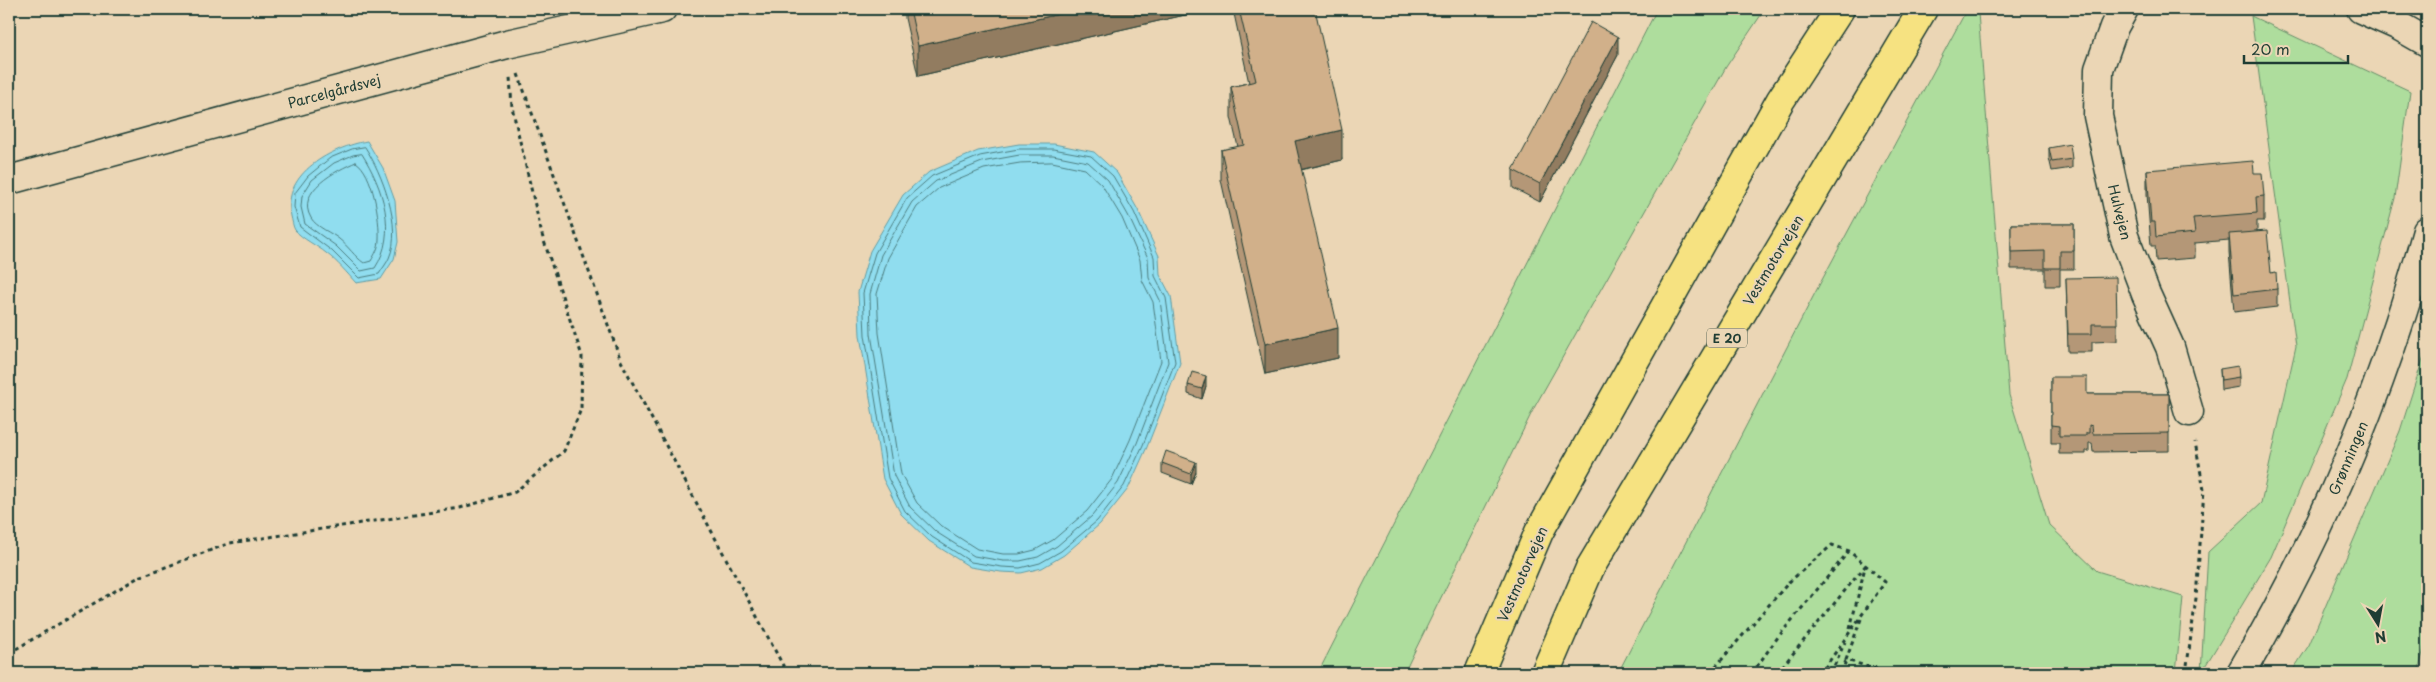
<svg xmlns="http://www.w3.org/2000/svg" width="2436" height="682" font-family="'Playpen Sans',sans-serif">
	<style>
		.green { fill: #aedd9d; stroke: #668d68 }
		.water { fill: #90ddef; stroke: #639da4 }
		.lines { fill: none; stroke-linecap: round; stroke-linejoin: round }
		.shore { stroke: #4c7d7f; stroke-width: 1 }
		.street-casing { stroke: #1f3d34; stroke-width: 31 }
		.secondary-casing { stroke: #1f3d34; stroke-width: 31 }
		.highway-casing { stroke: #1f3d34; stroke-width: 31 }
		.path { stroke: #1f3d34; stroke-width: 3; stroke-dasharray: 4 4; stroke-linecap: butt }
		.street { stroke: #ebd6b5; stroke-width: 28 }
		.secondary { stroke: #ebd6b5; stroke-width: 28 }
		.highway { stroke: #f6e281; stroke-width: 28 }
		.wall { fill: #b49777; stroke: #1f3d34 }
		.shaded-wall { fill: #927b61; stroke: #1f3d34 }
		.building { fill: #d1b08a; stroke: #1f3d34 }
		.labels { text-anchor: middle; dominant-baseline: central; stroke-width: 4; stroke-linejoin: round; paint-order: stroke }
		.shield { fill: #ebd6b5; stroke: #5c6b5b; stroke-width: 1 }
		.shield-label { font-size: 12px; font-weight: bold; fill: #1f3d34 }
		.street-label { font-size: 14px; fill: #1f3d34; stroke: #ebd6b5 }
	</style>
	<rect width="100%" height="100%" fill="#ebd6b5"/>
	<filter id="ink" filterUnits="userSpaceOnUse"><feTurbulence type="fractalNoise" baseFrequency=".02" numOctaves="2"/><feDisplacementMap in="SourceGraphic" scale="10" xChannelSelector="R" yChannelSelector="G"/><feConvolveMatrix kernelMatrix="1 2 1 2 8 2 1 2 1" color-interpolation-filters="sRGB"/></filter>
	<g filter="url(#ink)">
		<!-- green -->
		<path class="green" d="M1657 9H1765L1726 67 1534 408 1404 673H1318Z
			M1967 9H1987L1978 13 2009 395 2049 525 2097 571 2183 597 2176 673H1618L1815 293Z
			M2251 16 2410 91 2395 198 2347 379 2271 557 2201 673 2208 552 2261 503 2296 346Z
			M2427 346V636L2418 673H2291L2309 645 2400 431Z"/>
		<!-- water -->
		<path class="water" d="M367 141 383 168 395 201 398 242 394 259 381 279 356 283C347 273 337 261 326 253 318 246 302 239 295 230 293 227 292 220 291 216 281 173 333 147 367 141Z
			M1019 144H1054L1094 152 1117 173 1138 210 1159 256 1160 275 1171 296 1180 363 1147 447 1128 489 1100 524 1064 555 1042 568 1021 573 1001 572 970 567 929 541 901 514 883 479 860 335 858 292 870 251 903 195 929 172 978 151Z"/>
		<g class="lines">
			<!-- shore -->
			<path class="shore" d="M365 147C382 173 403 227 389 258 387 263 382 269 379 274L359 278 332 251 300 227 294 207 295 193 308 176 330 158 352 149Z
				M1019 149H1053L1091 156 1113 176 1134 212 1154 257 1155 276 1166 298 1175 362 1143 445 1124 486 1097 521 1061 551 1040 563 1020 568 1002 567 971 562 932 537 905 511 888 478 865 335 863 293 875 253 907 198 932 176 980 156Z
				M362 154C383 187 398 233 375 268L361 271 336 246 305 224 301 207 302 196 312 180 334 163 353 155Z
				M1020 155H1053L1088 162 1108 180 1128 215 1148 258 1149 278 1160 300 1168 362 1137 443 1118 483 1092 516 1057 546 1038 557 1020 561H1003L974 556 936 532 910 507 894 476 871 334 870 294 881 255 912 202 936 181 982 162Z
				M356 162C373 172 380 220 379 239 379 248 375 254 371 261L364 263C355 257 348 246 339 239 332 233 316 227 311 218 295 191 337 170 356 162Z
				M1052 162 1085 169 1102 185 1122 218 1140 260 1142 280 1153 302 1161 361 1130 440 1112 479 1087 511 1053 540 1035 550 1019 554H1003L977 549 941 526 917 503 901 474 879 333 877 294 888 258 917 207 939 188 984 169 1020 163Z"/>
			<defs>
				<path id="street" d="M2124 9 2114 27 2099 69 2098 116 2124 236 2146 294 2170 347 2189 412
					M9 180 507 44 662 9"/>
				<path id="secondary" d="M2361 9 2399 26 2427 42
					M2241 673C2323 535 2384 386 2427 231"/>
				<path id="highway" d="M1479 673 1539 532 1780 101 1840 9
					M1545 673 1590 568 1923 9"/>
			</defs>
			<!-- street casing -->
			<use href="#street" class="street-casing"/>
			<!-- secondary casing -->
			<use href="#secondary" class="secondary-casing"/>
			<!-- highway casing -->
			<use href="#highway" class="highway-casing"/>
			<!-- path -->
			<path class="path" d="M518 74 621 361 787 673
				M1861 619 1846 660 1889 673
				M1850 629 1865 567
				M9 653 139 577 230 543 460 508 515 492 564 451 581 409 582 356 542 235 512 107 510 77
				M1710 673 1789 582 1832 545 1849 551 1885 582 1821 673
				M1752 673 1778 637 1849 551
				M1777 673 1866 565
				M1831 673 1845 642
				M1842 673 1846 660
				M2186 673 2196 598 2204 490 2195 442"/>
			<!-- street -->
			<use href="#street" class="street"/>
			<!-- secondary -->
			<use href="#secondary" class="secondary"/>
			<!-- highway -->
			<use href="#highway" class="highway"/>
		</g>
		<!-- wall -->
		<path class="wall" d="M905 9H1211L918 76 905 18Z
			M1233 9H1315L1342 160 1301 170 1338 358 1265 374 1221 180V150L1238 147 1231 117V87L1249 83Z
			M1618 55 1540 202 1513 188V170Z
			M2049 148 2072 159V168L2052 171 2049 158Z
			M2147 170 2254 173 2264 196V221H2257V231L2271 273 2277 289V307L2234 312 2229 252V240L2195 243V258L2156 261 2155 246H2151L2147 194Z
			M2011 224H2074V269H2060V286H2045V269H2011Z
			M2066 278 2117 324V341L2092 342V352H2068Z
			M2220 369 2239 377V387L2221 390Z
			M2051 377 2087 394H2169V451L2093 452 2092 443H2089V451H2086V454H2059V443H2051Z
			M1188 385 1206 386 1202 399 1188 394Z
			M1162 463 1196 472 1191 484 1162 473Z"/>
		<!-- shaded-wall -->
		<path class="shaded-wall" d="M1081 9H1211L918 76V46Z
			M1618 37V55L1540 202V184Z
			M1342 130V160L1295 171V141Z
			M1338 328V358L1265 374V344Z
			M1206 376V386L1202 399V389Z
			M1196 462V472L1191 484V474Z"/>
		<!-- building -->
		<path class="building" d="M910 9H1081L918 46Z
			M1239 9H1315L1342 130 1295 141 1338 328 1265 344 1221 150 1244 145 1231 87 1256 81Z
			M1591 22 1618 37 1540 184 1513 170Z
			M2070 144 2072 159 2052 162 2049 148Z
			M2253 161 2254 173H2262L2264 196 2256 197 2257 213 2193 218 2195 233 2156 237 2155 222H2151L2147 170Z
			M2011 224H2074V251H2060V268H2045V251L2011 252Z
			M2267 231 2271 273 2276 272 2277 289 2234 294 2229 234Z
			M2116 277 2117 324H2092V334H2068L2066 278Z
			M2238 366 2239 377 2221 380 2220 369Z
			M1192 372 1206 376 1202 389 1188 385Z
			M2051 377H2087V394H2169V433L2093 434 2092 426 2089 425V433H2086V436H2059V426L2051 425Z
			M1166 451 1196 462 1191 474 1162 463Z"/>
	</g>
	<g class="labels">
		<!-- shield labels -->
		<rect class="shield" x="1707" y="328.5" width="40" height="19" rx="4"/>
		<g class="shield-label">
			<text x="1727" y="338">E 20</text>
		</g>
		<!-- street labels -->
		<g class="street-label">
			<text transform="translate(334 91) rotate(-15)">Parcelgårdsvej</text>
			<text transform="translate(2120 212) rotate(76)">Hulvejen</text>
			<text transform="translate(1773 260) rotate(-59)">Vestmotorvejen</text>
			<text transform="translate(2348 458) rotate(-67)">Grønningen</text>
			<text transform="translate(1522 574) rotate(-66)">Vestmotorvejen</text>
		</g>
	</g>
	<!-- margin -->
	<rect width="2436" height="682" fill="none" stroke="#ebd6b5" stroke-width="30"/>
	<rect x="15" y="15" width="2406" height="652" fill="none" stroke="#1f3d34" stroke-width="2" filter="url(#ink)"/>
	<!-- north arrow -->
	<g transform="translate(2378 624) rotate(169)" stroke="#ebd6b5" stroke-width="4" paint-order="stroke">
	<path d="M0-4L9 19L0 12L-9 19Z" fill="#1f3d34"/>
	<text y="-8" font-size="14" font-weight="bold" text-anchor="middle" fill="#1f3d34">N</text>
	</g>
	<!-- scale -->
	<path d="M2244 55v8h104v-8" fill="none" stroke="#1f3d34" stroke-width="2.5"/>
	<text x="2251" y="55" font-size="15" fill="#1f3d34" stroke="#ebd6b5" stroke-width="4" paint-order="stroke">20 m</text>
</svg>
